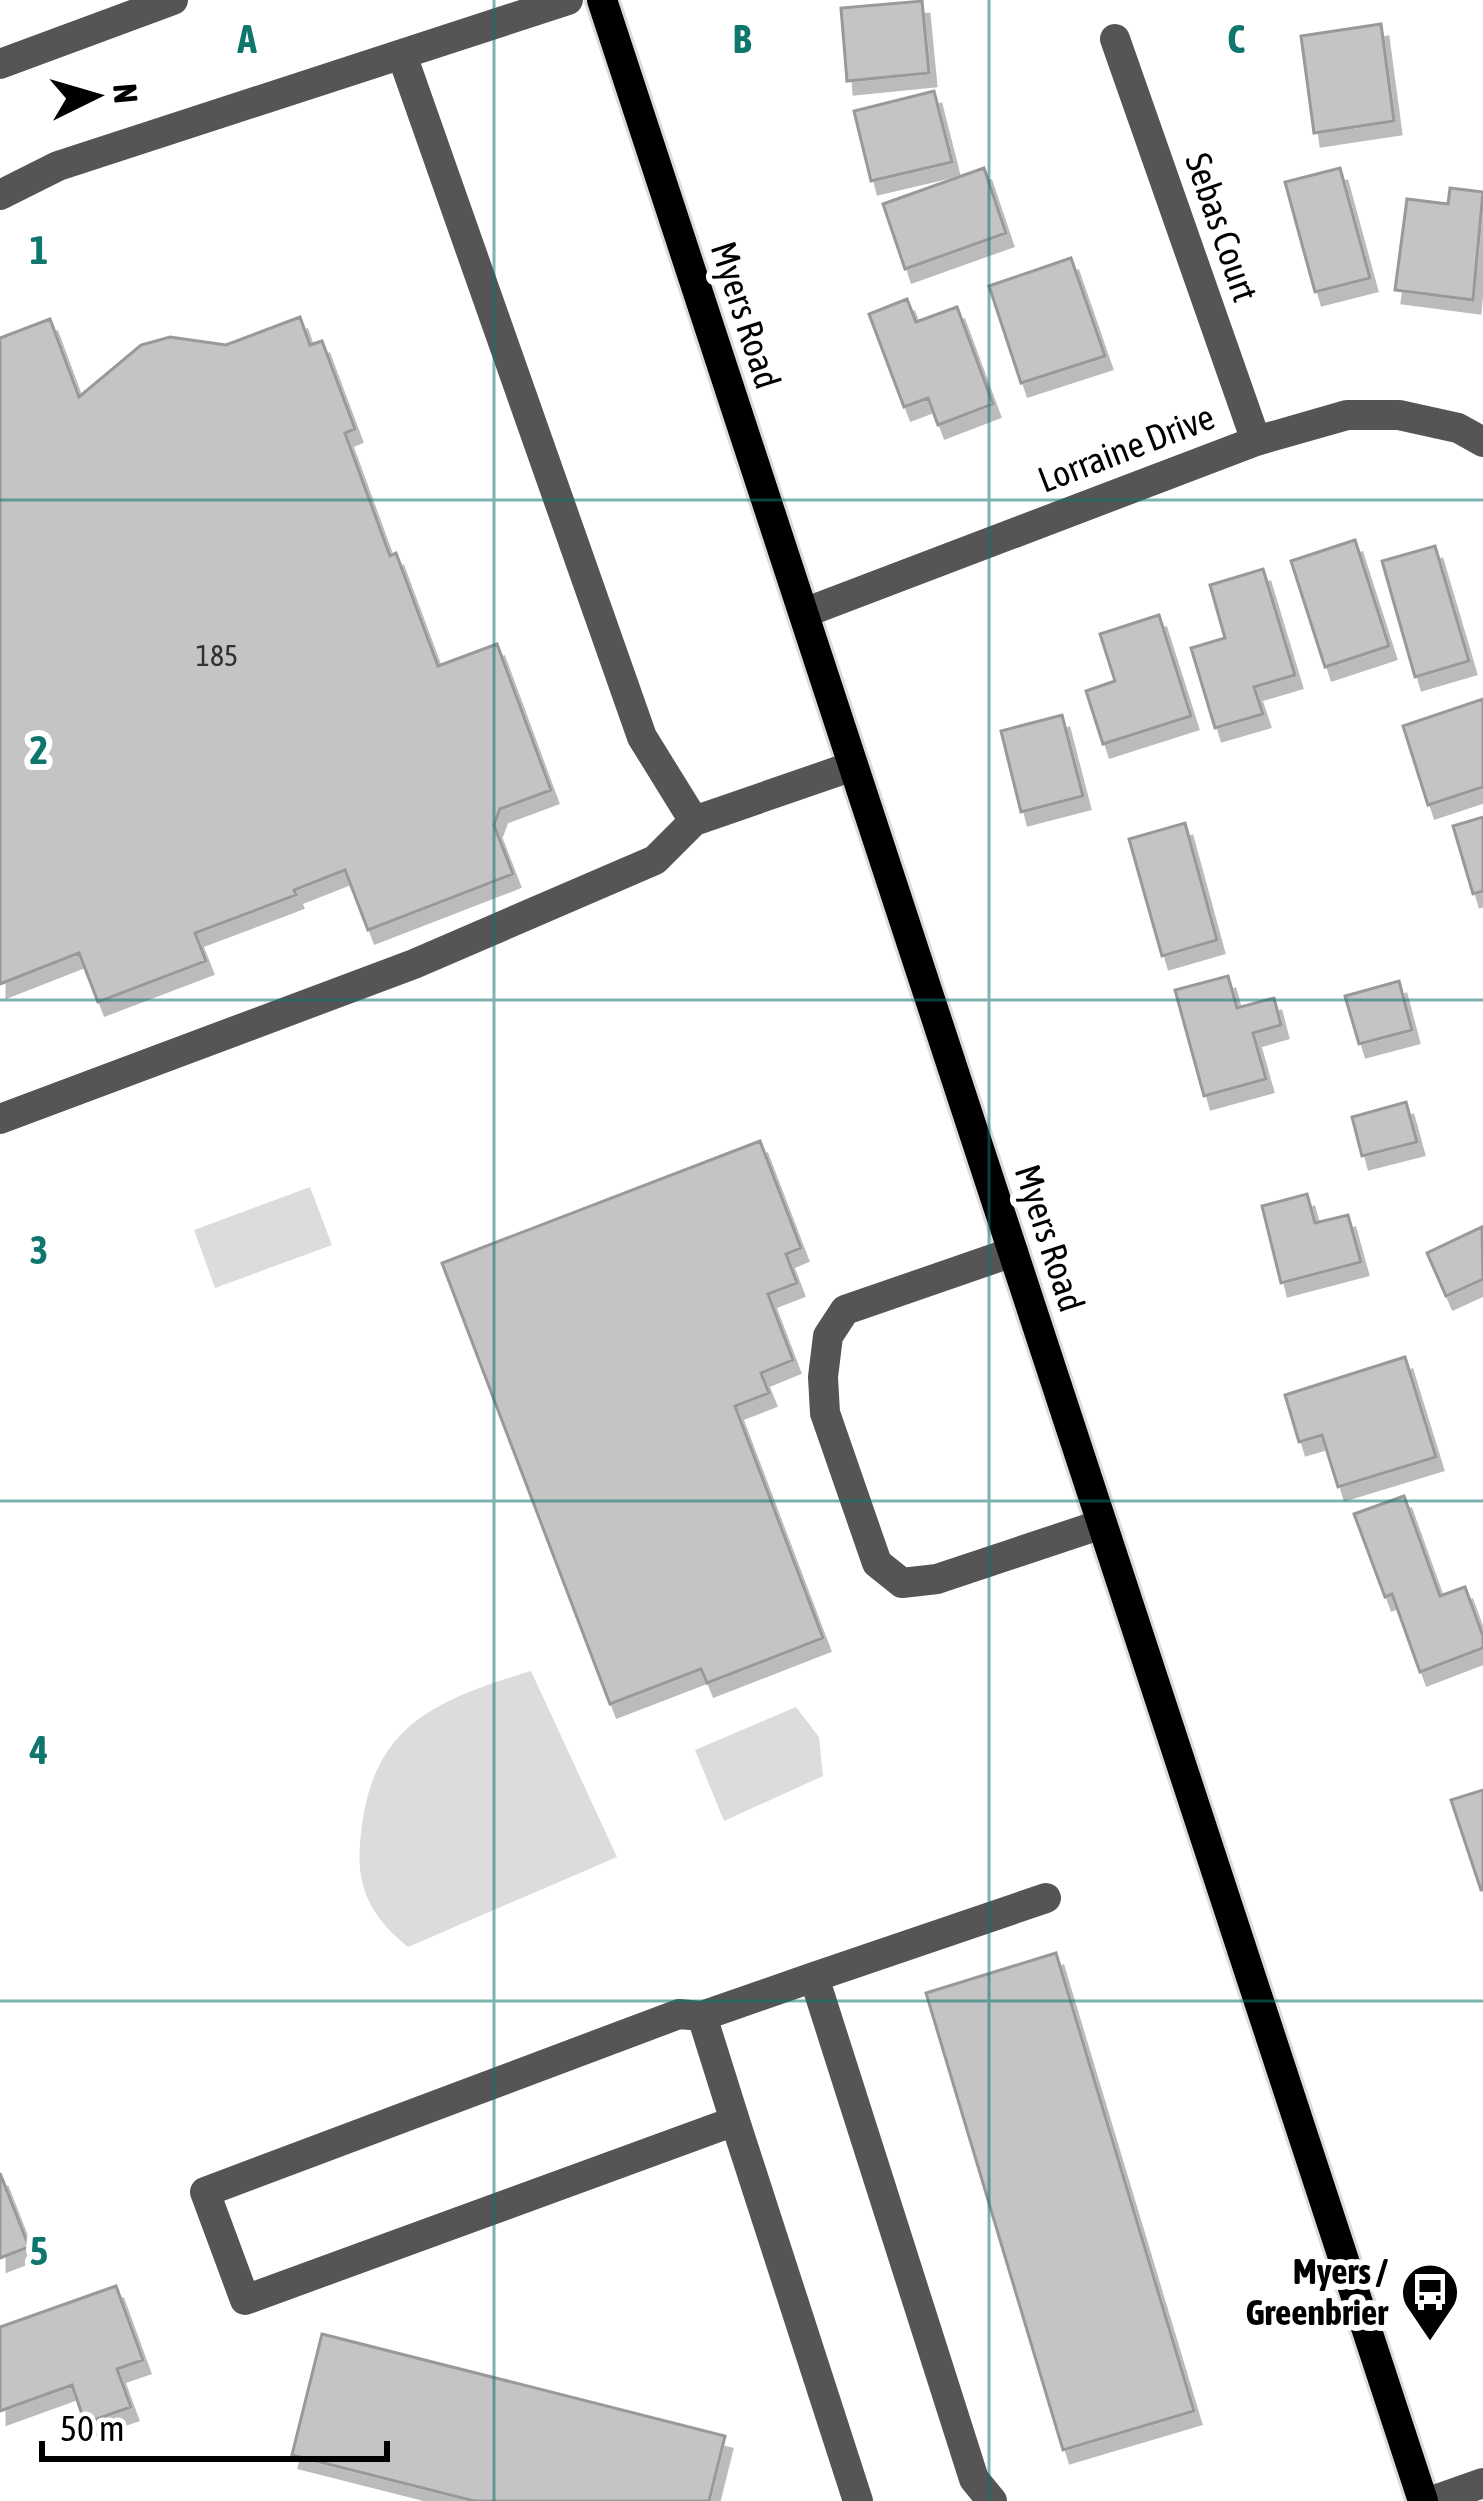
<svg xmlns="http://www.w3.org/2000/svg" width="1483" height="2501" font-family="'Asap Condensed',sans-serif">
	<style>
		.green { fill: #dcdcdc }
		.building { fill: #c4c4c4; stroke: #999; stroke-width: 3; filter: url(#shadow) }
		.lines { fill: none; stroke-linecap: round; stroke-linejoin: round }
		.major-casing { stroke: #dbdbdb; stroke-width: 36 }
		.minor { stroke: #555; stroke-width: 30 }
		.major { stroke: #000; stroke-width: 30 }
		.grid { fill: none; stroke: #0f766e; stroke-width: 3; stroke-opacity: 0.55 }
		.labels { text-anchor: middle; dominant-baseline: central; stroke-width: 12; stroke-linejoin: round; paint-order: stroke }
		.number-label { font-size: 30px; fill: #313131 }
		.street-label { font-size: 36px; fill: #000; stroke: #fff }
		.poi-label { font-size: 36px; font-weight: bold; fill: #000; stroke: #fff; text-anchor: end }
		.grid-label { font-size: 39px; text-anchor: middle; font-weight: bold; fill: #0f766e; stroke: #fff; stroke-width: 12; stroke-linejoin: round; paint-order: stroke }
	</style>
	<defs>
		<filter id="shadow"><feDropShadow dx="7" dy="13" stdDeviation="0" flood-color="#0004"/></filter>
	</defs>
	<rect width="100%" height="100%" fill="#fff"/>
	<!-- green -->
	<path class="green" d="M310 1187 332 1245 215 1288 194 1230Z
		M531 1671 617 1857 408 1947C374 1920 356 1890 360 1845 368 1728 429 1702 531 1671Z
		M796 1707 819 1737 823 1776 724 1821 695 1750Z"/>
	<!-- building -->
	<path class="building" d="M922 1 929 73 847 81 841 8Z
		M1381 24 1394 121 1314 133 1301 36Z
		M934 91 952 162 871 181 854 111Z
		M984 168 1006 233 905 269 883 204Z
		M1340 168 1370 278 1315 292 1285 182Z
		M1450 188 1483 192 1473 300 1395 290 1407 199 1448 204Z
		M1071 258 1105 356 1021 383 989 286Z
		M907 299 916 322 957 307 993 404 938 425 928 398 904 407 869 314Z
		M300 317 310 345 322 341 355 429 345 433 390 556 396 553 438 666 497 644 551 790 500 809 494 825 513 874 368 930 345 870 294 890 296 895 195 933 206 961 98 1002 79 953 0 984V338L50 319 79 397 141 345 170 337 226 345Z
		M1355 540 1389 646 1325 667 1291 561Z
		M1435 546 1469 661 1415 677 1382 561Z
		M1263 569 1295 675 1254 687 1263 714 1215 728 1191 648 1225 638 1210 585Z
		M1159 615 1191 716 1103 744 1086 691 1115 681 1100 634Z
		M1483 699V787L1428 805 1403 726Z
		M1062 715 1083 796 1021 812 1001 731Z
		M1483 817V891L1473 894 1453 826Z
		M1185 823 1217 940 1162 956 1129 839Z
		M1228 976 1237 1008 1274 998 1281 1025 1253 1033 1266 1079 1204 1096 1175 990Z
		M1399 981 1412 1030 1359 1044 1345 996Z
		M1406 1102 1417 1142 1362 1156 1352 1117Z
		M760 1141 801 1248 786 1254 797 1283 768 1294 793 1360 761 1373 769 1393 735 1406 823 1638 707 1683 701 1669 610 1704 442 1263Z
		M1307 1194 1315 1223 1348 1215 1361 1262 1281 1283 1262 1206Z
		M1482 1227 1483 1279 1446 1296 1427 1253Z
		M1405 1357 1436 1457 1338 1487 1322 1435 1299 1442 1285 1395Z
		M1404 1496 1440 1596 1465 1587 1483 1636V1648L1420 1672 1392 1594 1385 1597 1354 1514Z
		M1483 1790V1890H1481L1451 1800Z
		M1056 1953 1194 2411 1063 2450 926 1993Z
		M0 2173 29 2247 0 2258Z
		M116 2286 143 2360 117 2369 131 2407 85 2423 72 2385 0 2411V2327Z
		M322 2334 725 2436 709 2501H474L292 2455Z"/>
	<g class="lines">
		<defs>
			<path id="major" d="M602 0 1423 2501"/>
		</defs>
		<!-- major casing -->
		<use href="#major" class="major-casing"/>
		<!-- minor -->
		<path class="minor" d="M1115 39 1256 441
			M402 55 642 737 694 821
			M0 64 173 0
			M0 195 58 166 568 0
			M804 613 1256 441 1347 415H1399L1458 428 1483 442
			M0 1119 414 964 655 860 694 821 853 766
			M1013 1252 845 1310 828 1336 823 1377 825 1413 877 1563 902 1583 937 1579 1102 1524
			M814 1977 1046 1898
			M702 2016 735 2121
			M858 2501 735 2121 245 2300 205 2192 679 2014 702 2016 814 1977 974 2479 992 2501
			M1432 2501 1483 2483"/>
		<!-- major -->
		<use href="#major" class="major"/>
	</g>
	<!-- grid -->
	<path class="grid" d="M494 0V2501M989 0V2501M0 500H1483M0 1000H1483M0 1501H1483M0 2001H1483"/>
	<!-- icons -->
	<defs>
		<symbol id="bus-pin" viewBox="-11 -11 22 30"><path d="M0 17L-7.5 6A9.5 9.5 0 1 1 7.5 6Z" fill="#000" stroke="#fff"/><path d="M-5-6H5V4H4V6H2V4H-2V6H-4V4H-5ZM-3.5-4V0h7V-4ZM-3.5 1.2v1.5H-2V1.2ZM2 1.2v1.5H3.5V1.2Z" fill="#fff"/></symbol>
	</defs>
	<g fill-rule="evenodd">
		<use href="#bus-pin" x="1397" y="2259" width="66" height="90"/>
	</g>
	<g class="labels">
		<!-- number labels -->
		<g class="number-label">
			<text x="217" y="655">185</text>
		</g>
		<!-- street labels -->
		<g class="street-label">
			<text transform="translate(1222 227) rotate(71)">Sebas Court</text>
			<text transform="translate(746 315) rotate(72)">Myers Road</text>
			<text transform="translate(1126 448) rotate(-21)">Lorraine Drive</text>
			<text transform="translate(1050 1238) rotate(72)">Myers Road</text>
		</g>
		<!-- poi labels -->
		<g class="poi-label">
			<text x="1388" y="2271">Myers /<tspan x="1388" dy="41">Greenbrier</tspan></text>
		</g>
	</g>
	<g class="grid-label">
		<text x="247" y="53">A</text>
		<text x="742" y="53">B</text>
		<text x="1236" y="53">C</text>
		<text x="39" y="264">1</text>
		<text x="39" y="764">2</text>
		<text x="39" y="1264">3</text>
		<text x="39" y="1764">4</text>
		<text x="39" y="2265">5</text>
	</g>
	<!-- north arrow -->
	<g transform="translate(96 96) rotate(85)" stroke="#ffffff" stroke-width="9" paint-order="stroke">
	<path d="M0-9L21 45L0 30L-21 45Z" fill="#000000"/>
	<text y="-18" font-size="33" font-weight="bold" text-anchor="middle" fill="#000000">N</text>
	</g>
	<!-- scale -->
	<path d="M42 2441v18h345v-18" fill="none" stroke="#000000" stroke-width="6"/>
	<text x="60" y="2441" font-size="36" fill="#000000" stroke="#ffffff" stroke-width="9" paint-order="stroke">50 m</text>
</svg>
